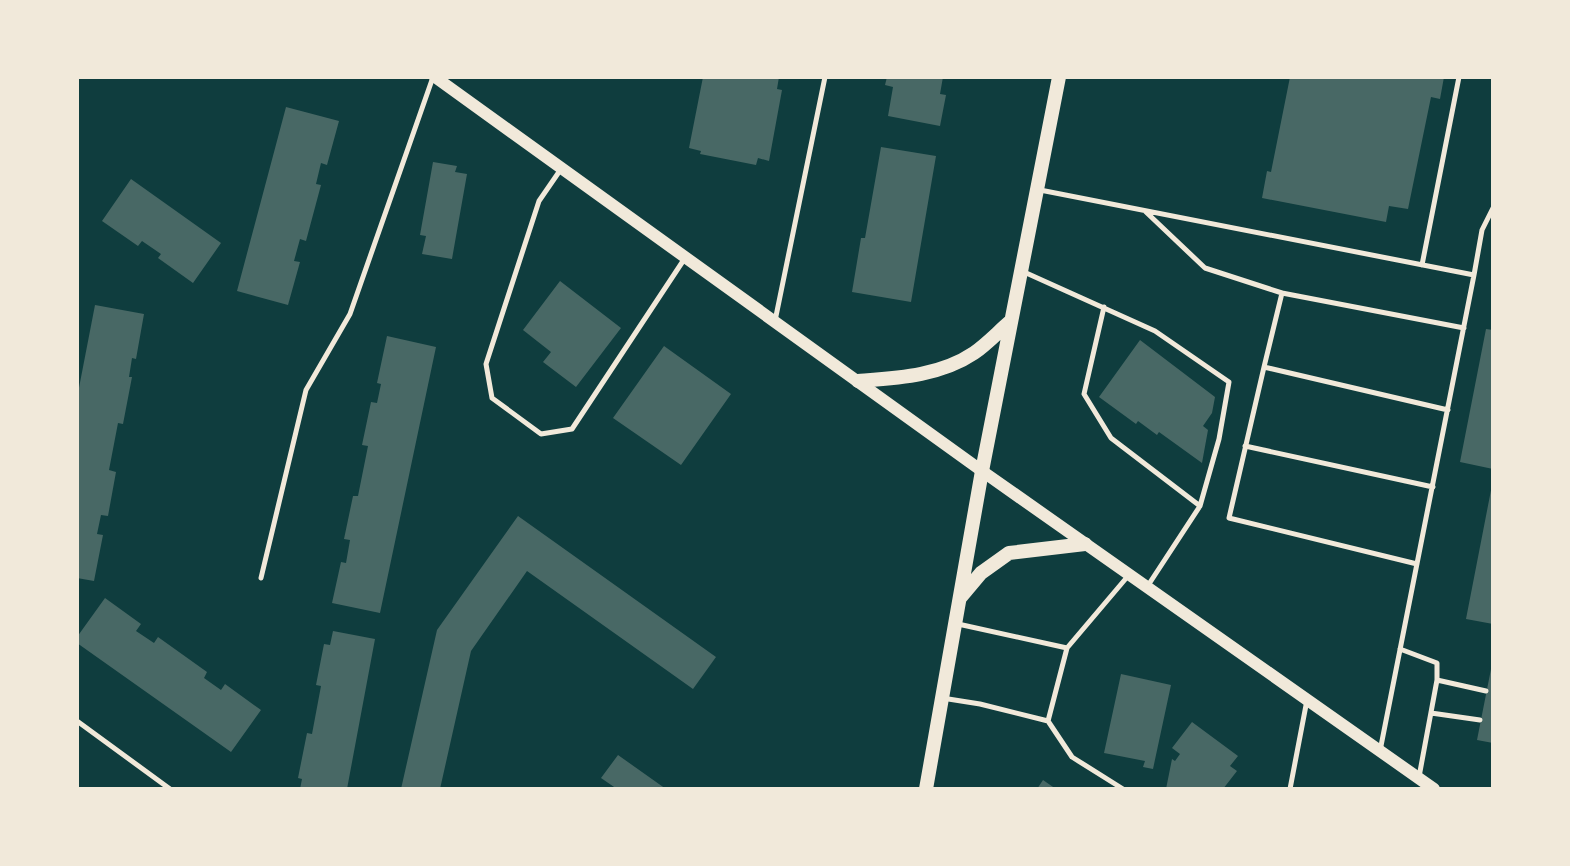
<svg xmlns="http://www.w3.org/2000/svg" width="1570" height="866" font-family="'Noto Serif',serif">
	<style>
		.building { fill: #486865 }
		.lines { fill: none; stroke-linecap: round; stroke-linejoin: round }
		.service { stroke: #f1e9da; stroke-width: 5 }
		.tertiary { stroke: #f1e9da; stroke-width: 12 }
		.secondary { stroke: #f1e9da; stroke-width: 14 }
	</style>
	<rect width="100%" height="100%" fill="#0f3d3e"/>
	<!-- building -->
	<path class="building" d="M703 77H779L777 89 782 90 769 161 758 158 756 165 700 154 701 151 689 148Z
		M887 77H943L940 94 946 95 940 126 888 116 893 87 885 85Z
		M1290 77H1444L1440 99 1431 97 1408 209 1389 206 1386 222 1262 198 1267 171 1271 172Z
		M286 107 339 121 327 165 321 163 316 184 321 185 306 241 300 239 294 261 300 262 288 305 237 291Z
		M881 147 936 156 911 302 852 292 861 238H865Z
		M433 162 457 166 455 172 467 174 452 259 422 254 426 236 420 235Z
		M131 179 221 243 193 283 158 258 161 254 142 241 138 246 102 221Z
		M560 281 621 328 576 387 543 362 551 352 523 330Z
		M95 305 144 314 136 359 132 358 129 377H132L123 424 118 423 109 470 116 472 108 516 101 515 97 534 103 535 94 581 77 578V398Z
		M1486 329 1493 330V469L1460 462Z
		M387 336 436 347 380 613 332 603 341 562 346 563 350 540 344 539 353 496H358L368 446 362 445 371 402 377 403 381 384 377 383Z
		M1140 340 1215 397 1212 413 1203 426 1208 430 1202 463 1159 432 1157 435 1138 421 1136 424 1099 397Z
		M664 346 731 394 681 465 613 418Z
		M1492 485H1493V624L1466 619Z
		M518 516 716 657 693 689 527 571 471 651 440 789H401L437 630Z
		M105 598 141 624 136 631 154 643 158 637 207 672 204 678 221 690 225 684 261 710 231 752 77 643V637Z
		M333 631 375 639 347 789H300L302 779 298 778 307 733 312 734 321 686 316 685 324 644 330 645Z
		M1491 669H1493V743L1477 740Z
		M1121 674 1171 685 1153 769 1143 767 1145 761 1104 753Z
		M1192 722 1238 756 1230 766 1237 771 1223 789H1166L1172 759 1175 761 1180 754 1172 748Z
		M618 755 666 789H617L601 778Z
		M1043 780 1056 789H1037Z"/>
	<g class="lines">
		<!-- service -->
		<path class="service" d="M561 169 539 201 486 364 492 398 541 434 572 429 685 258
			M1040 190 1474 275 1380 751
			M1146 212 1205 268 1282 293
			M1422 265 1459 77
			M1024 272 1155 331 1229 382 1219 439 1200 506
			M1474 275 1482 230 1493 208
			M1104 307 1084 394 1111 438 1200 506 1147 587
			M775 321 825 77
			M1264 367 1282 293 1464 328
			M1245 446 1433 487
			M1417 564 1229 518 1264 367 1448 410
			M261 578 306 390 350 314 433 77
			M1067 648 1128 576
			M1400 649 1437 663V680L1419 777
			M1437 680 1486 691
			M942 698 980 704 1048 721 1067 648 958 624
			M1431 713 1480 720
			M77 721 170 789
			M1048 721 1072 757 1123 789
			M1290 789 1307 700"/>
		<!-- tertiary -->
		<path class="tertiary" d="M435 77 982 471 1434 789"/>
		<!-- secondary -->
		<path class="secondary" d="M858 381C897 378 940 376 974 353 987 344 999 331 1011 321
			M960 598 981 573 1009 553 1085 544
			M926 789 982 471 1059 77"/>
	</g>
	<!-- border -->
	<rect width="1570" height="866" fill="none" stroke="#f1e9da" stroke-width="158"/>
</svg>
